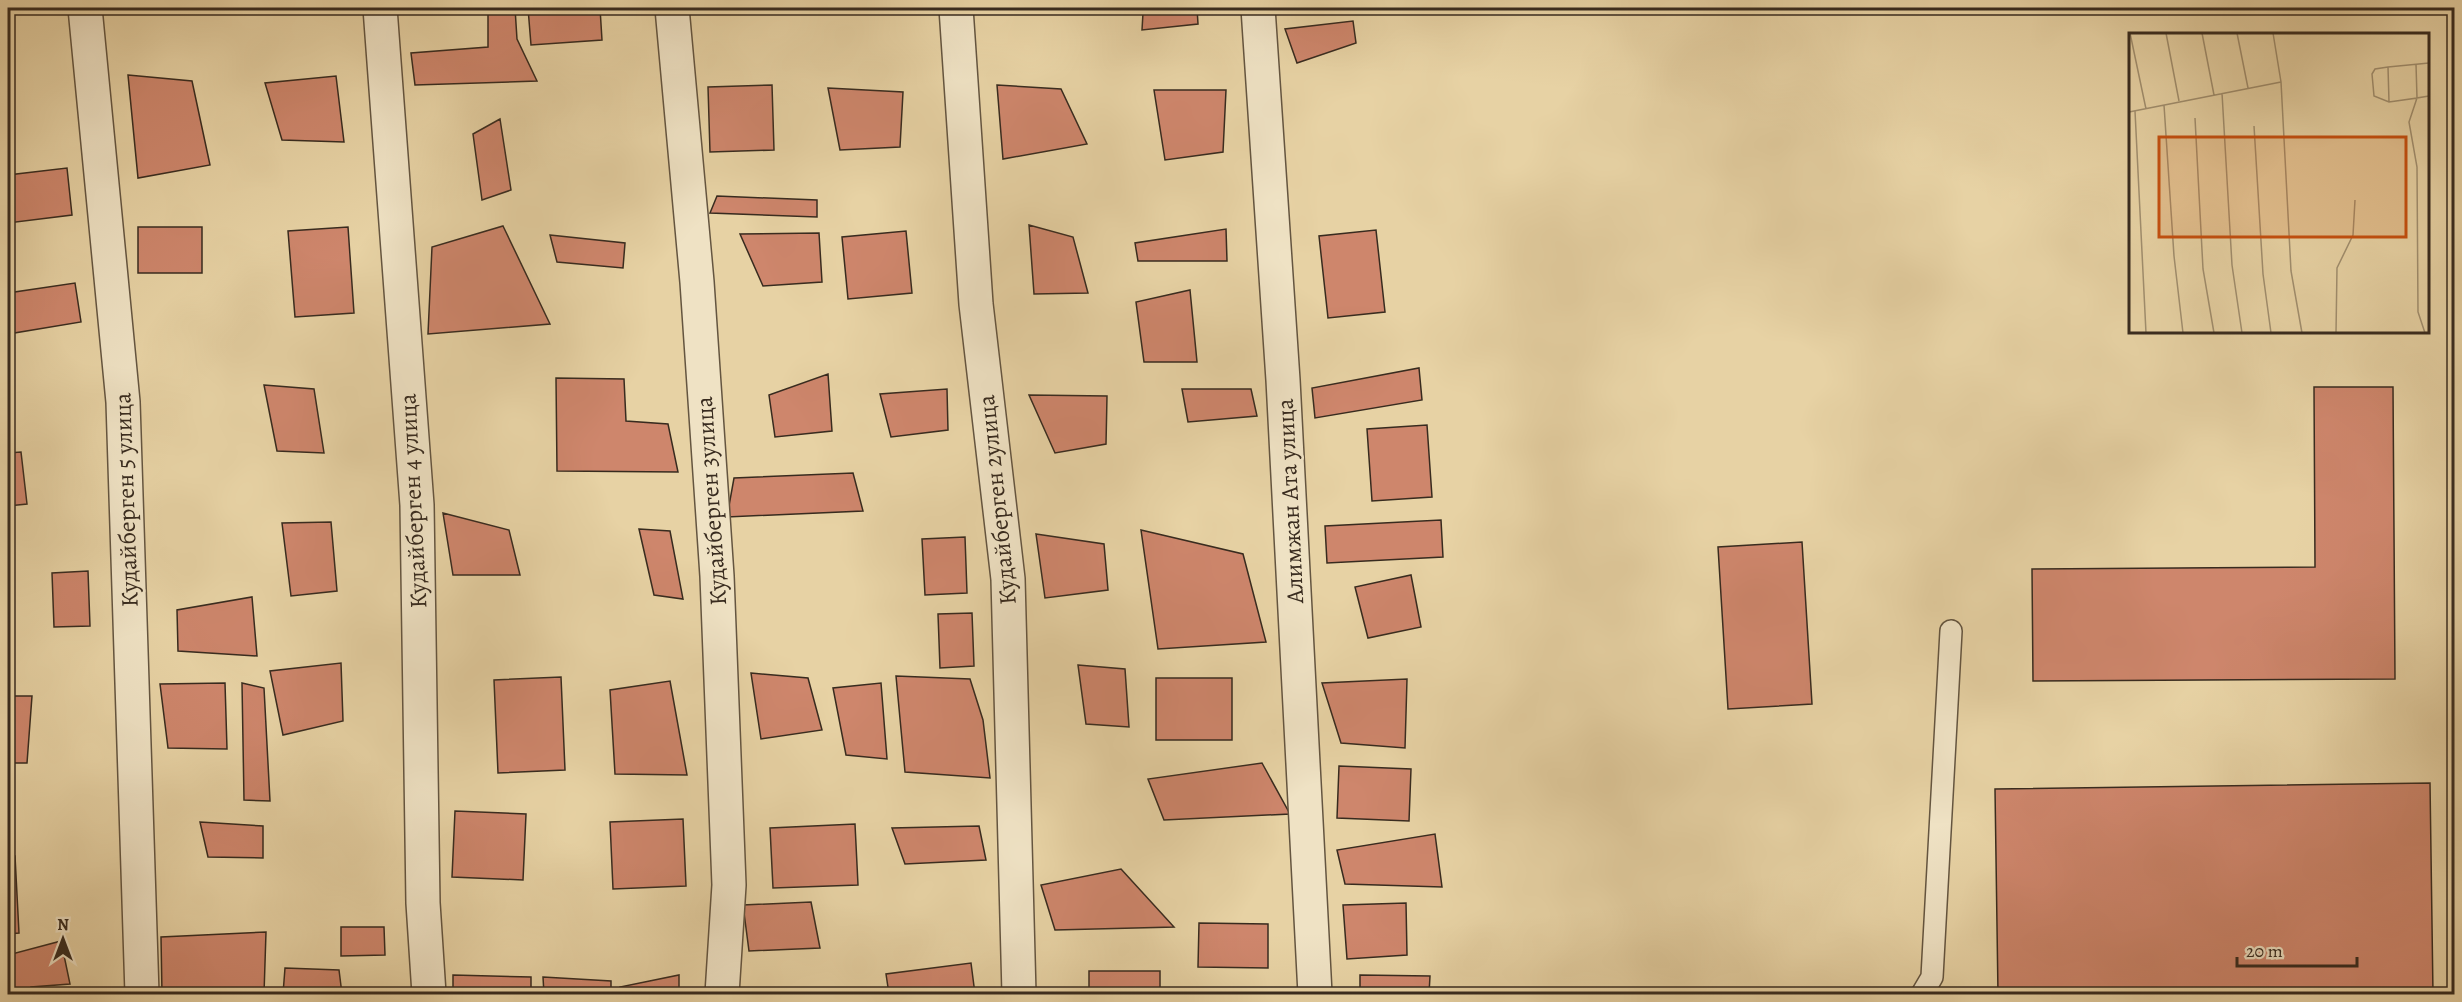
<svg xmlns="http://www.w3.org/2000/svg" width="2462" height="1002" font-family="Alegreya,serif">
	<style>
		.building { fill: #ce866c; stroke: #382b1f; stroke-width: 1.5 }
		.lines { fill: none; stroke-linecap: round; stroke-linejoin: round }
		.lane-casing { stroke: #645540; stroke-width: 24 }
		.street-casing { stroke: #645540; stroke-width: 36 }
		.lane { stroke: #efe2c4; stroke-width: 21 }
		.street { stroke: #efe2c4; stroke-width: 33 }
		.labels { text-anchor: middle; dominant-baseline: central; stroke-width: 5; stroke-linejoin: round; paint-order: stroke }
		.street-label { font-size: 24px; fill: #382b1f; stroke: #efe2c4 }
		.inset-road { fill: none; stroke: #a18f6f; stroke-width: 1.5 }
		.view { fill: #c55010; fill-opacity: 0.15; stroke: #c55010; stroke-width: 3 }
		.inset-edge { fill: none; stroke: #382b1f; stroke-width: 3 }
	</style>
	<rect width="100%" height="100%" fill="#e7d2a4"/>
	<filter id="stains"><feTurbulence type="fractalNoise" baseFrequency=".00333" numOctaves="4"/><feColorMatrix values="0 0 0 0 .2 0 0 0 0 .09 0 0 0 0 .02 0 0 0 .5 -.17"/></filter>
	<radialGradient id="worn" r=".72"><stop offset=".6" stop-color="#630" stop-opacity="0"/><stop offset="1" stop-color="#630" stop-opacity=".3"/></radialGradient>
	<!-- building -->
	<path class="building" d="M488 8H515L517 39 537 81 415 85 411 53 488 47Z
		M528 8H600L602 40 531 45Z
		M1197 8 1198 24 1142 30 1143 13Z
		M1353 21 1356 43 1297 63 1285 29Z
		M128 75 192 81 210 165 138 178Z
		M336 76 344 142 282 140 265 83Z
		M772 85 774 150 710 152 708 87Z
		M997 85 1061 89 1087 144 1003 159Z
		M828 88 903 92 900 147 840 150Z
		M1154 90H1226L1223 152 1165 160Z
		M500 119 511 190 482 200 473 134Z
		M67 168 72 215 8 223V175Z
		M717 196 817 200V217L710 213Z
		M1029 225 1073 237 1088 293 1034 294Z
		M503 226 550 324 428 334 432 247Z
		M138 227H202V273H138Z
		M348 227 354 313 295 317 288 231Z
		M1226 229 1227 261H1138L1135 243Z
		M1376 230 1385 312 1328 318 1319 236Z
		M906 231 912 293 848 299 842 237Z
		M819 233 822 282 763 286 740 234Z
		M550 235 625 243 623 268 557 262Z
		M75 283 81 322 8 334V293Z
		M1190 290 1197 362H1144L1136 302Z
		M1419 368 1422 400 1315 418 1312 388Z
		M828 374 832 431 775 437 769 395Z
		M556 378 624 379 626 421 668 424 678 472 557 471Z
		M264 385 314 389 324 453 277 451Z
		M2314 387H2393L2395 679 2033 681 2032 569 2315 567Z
		M947 389 948 430 891 437 880 394Z
		M1182 389H1251L1257 416 1188 422Z
		M1029 395 1107 396 1106 444 1055 453Z
		M1427 425 1432 497 1372 501 1367 429Z
		M21 452 27 504 8 506V453Z
		M853 473 863 511 727 517 734 478Z
		M443 513 509 530 520 575H453Z
		M1441 520 1443 557 1327 563 1325 526Z
		M331 522 337 591 291 596 282 523Z
		M639 529 670 531 683 599 654 595Z
		M1141 530 1243 554 1266 642 1158 649Z
		M1036 534 1104 544 1108 590 1045 598Z
		M965 537 967 593 925 595 922 539Z
		M1802 542 1812 704 1728 709 1718 547Z
		M88 571 90 626 54 627 52 573Z
		M1411 575 1421 627 1368 638 1355 587Z
		M252 597 257 656 178 651 177 610Z
		M972 613 974 666 940 668 938 614Z
		M341 663 343 721 283 735 270 671Z
		M1078 665 1125 669 1129 727 1086 724Z
		M751 673 808 678 822 730 761 739Z
		M896 676 970 679 983 720 990 778 905 772Z
		M561 677 565 770 498 773 494 680Z
		M1156 678H1232V740H1156Z
		M1407 679 1405 748 1341 743 1322 683Z
		M670 681 687 775 615 774 610 690Z
		M225 683 227 749 168 748 160 684Z
		M242 683 264 688 270 801 244 800Z
		M881 683 887 759 846 755 833 688Z
		M8 696H32L27 763H8Z
		M1262 763 1290 814 1164 820 1148 779Z
		M1339 766 1411 769 1409 821 1337 818Z
		M2430 783 2433 994H1998L1995 789Z
		M455 811 526 814 523 880 452 877Z
		M683 819 686 886 613 889 610 822Z
		M200 822 263 826V858L208 857Z
		M855 824 858 885 773 888 770 828Z
		M979 826 986 860 905 864 892 828Z
		M1435 834 1442 887 1345 884 1337 850Z
		M8 856H15L19 933 8 934Z
		M1121 869 1174 927 1055 930 1041 885Z
		M811 902 820 948 749 951 743 905Z
		M1406 903 1407 955 1347 959 1343 905Z
		M1199 923 1268 924V968L1198 967Z
		M341 927H384L385 955 341 956Z
		M266 932 264 994H162L161 937Z
		M61 941 70 984 31 987V994H8V955Z
		M971 963 975 994H889L886 974Z
		M285 968 339 970 342 994H283Z
		M1089 971H1160V994H1089Z
		M453 975 531 977V994H453Z
		M679 975V994H622L620 987Z
		M1360 975 1430 976 1429 994H1360Z
		M543 977 611 981V994H544Z"/>
	<g class="lines">
		<defs>
			<path id="lane" d="M1922 994 1932 977 1951 631"/>
			<path id="street" d="M85 8 123 402 142 994
				M380 8 417 505 423 903 429 994
				M672 8 697 282 717 576 729 885 722 994
				M956 8 976 304 1008 579 1019 994
				M1258 8 1283 380 1315 994"/>
		</defs>
		<!-- lane casing -->
		<use href="#lane" class="lane-casing"/>
		<!-- street casing -->
		<use href="#street" class="street-casing"/>
		<!-- lane -->
		<use href="#lane" class="lane"/>
		<!-- street -->
		<use href="#street" class="street"/>
	</g>
	<g class="labels">
		<!-- street labels -->
		<g class="street-label">
			<text transform="translate(126 500) rotate(-92)">Кудайберген 5 улица</text>
			<text transform="translate(997 500) rotate(-96)">Кудайберген 2улица</text>
			<text transform="translate(413 501) rotate(-93)">Кудайберген 4 улица</text>
			<text transform="translate(711 501) rotate(-94)">Кудайберген 3улица</text>
			<text transform="translate(1290 501) rotate(-93)">Алимжан Ата улица</text>
		</g>
	</g>
	<!-- overview -->
	<g transform="translate(2129 33)">
		<rect width="300" height="300" fill="#e7d2a4"/>
		<path class="inset-road" d="M1 0 17 76M37 0 50 68M73 0 85 62M108 0 119 55M144 0 152 49 162 238 173 300M287 31 288 65 260 69 245 63 243 41 246 36 259 34 300 30M259 34 260 69M93 60 103 232 113 300M35 72 45 223 54 300M6 78 17 300M0 79 152 49M66 85 74 236 85 300M125 93 134 241 142 300M207 300 208 235 224 202 226 167M296 300 289 279 288 134 280 89 288 65 300 63"/>
		<path class="view" d="M30 104H277V204H30Z"/>
		<rect width="300" height="300" class="inset-edge"/>
	</g>
	<!-- margin -->
	<rect width="2462" height="1002" fill="none" stroke="#e7d2a4" stroke-width="30"/>
	<rect x="9" y="9" width="2444" height="984" fill="none" stroke="#382b1f" stroke-width="3"/>
	<rect x="15" y="15" width="2432" height="972" fill="none" stroke="#382b1f" stroke-width="1.5"/>
	<!-- north arrow -->
	<g transform="translate(63 939)" stroke="#efe2c4" stroke-width="4.5" paint-order="stroke">
	<path d="M0-4.5L10 22L0 15L-10 22Z" fill="#382b1f"/>
	<text y="-9" font-size="16" font-weight="bold" text-anchor="middle" fill="#382b1f">N</text>
	</g>
	<!-- scale -->
	<path d="M2237 957v9h120v-9" fill="none" stroke="#382b1f" stroke-width="3"/>
	<text x="2246" y="957" font-size="18" fill="#382b1f" stroke="#efe2c4" stroke-width="4.5" paint-order="stroke">20 m</text>
	<rect width="100%" height="100%" filter="url(#stains)"/>
	<rect width="100%" height="100%" fill="url(#worn)"/>
</svg>
